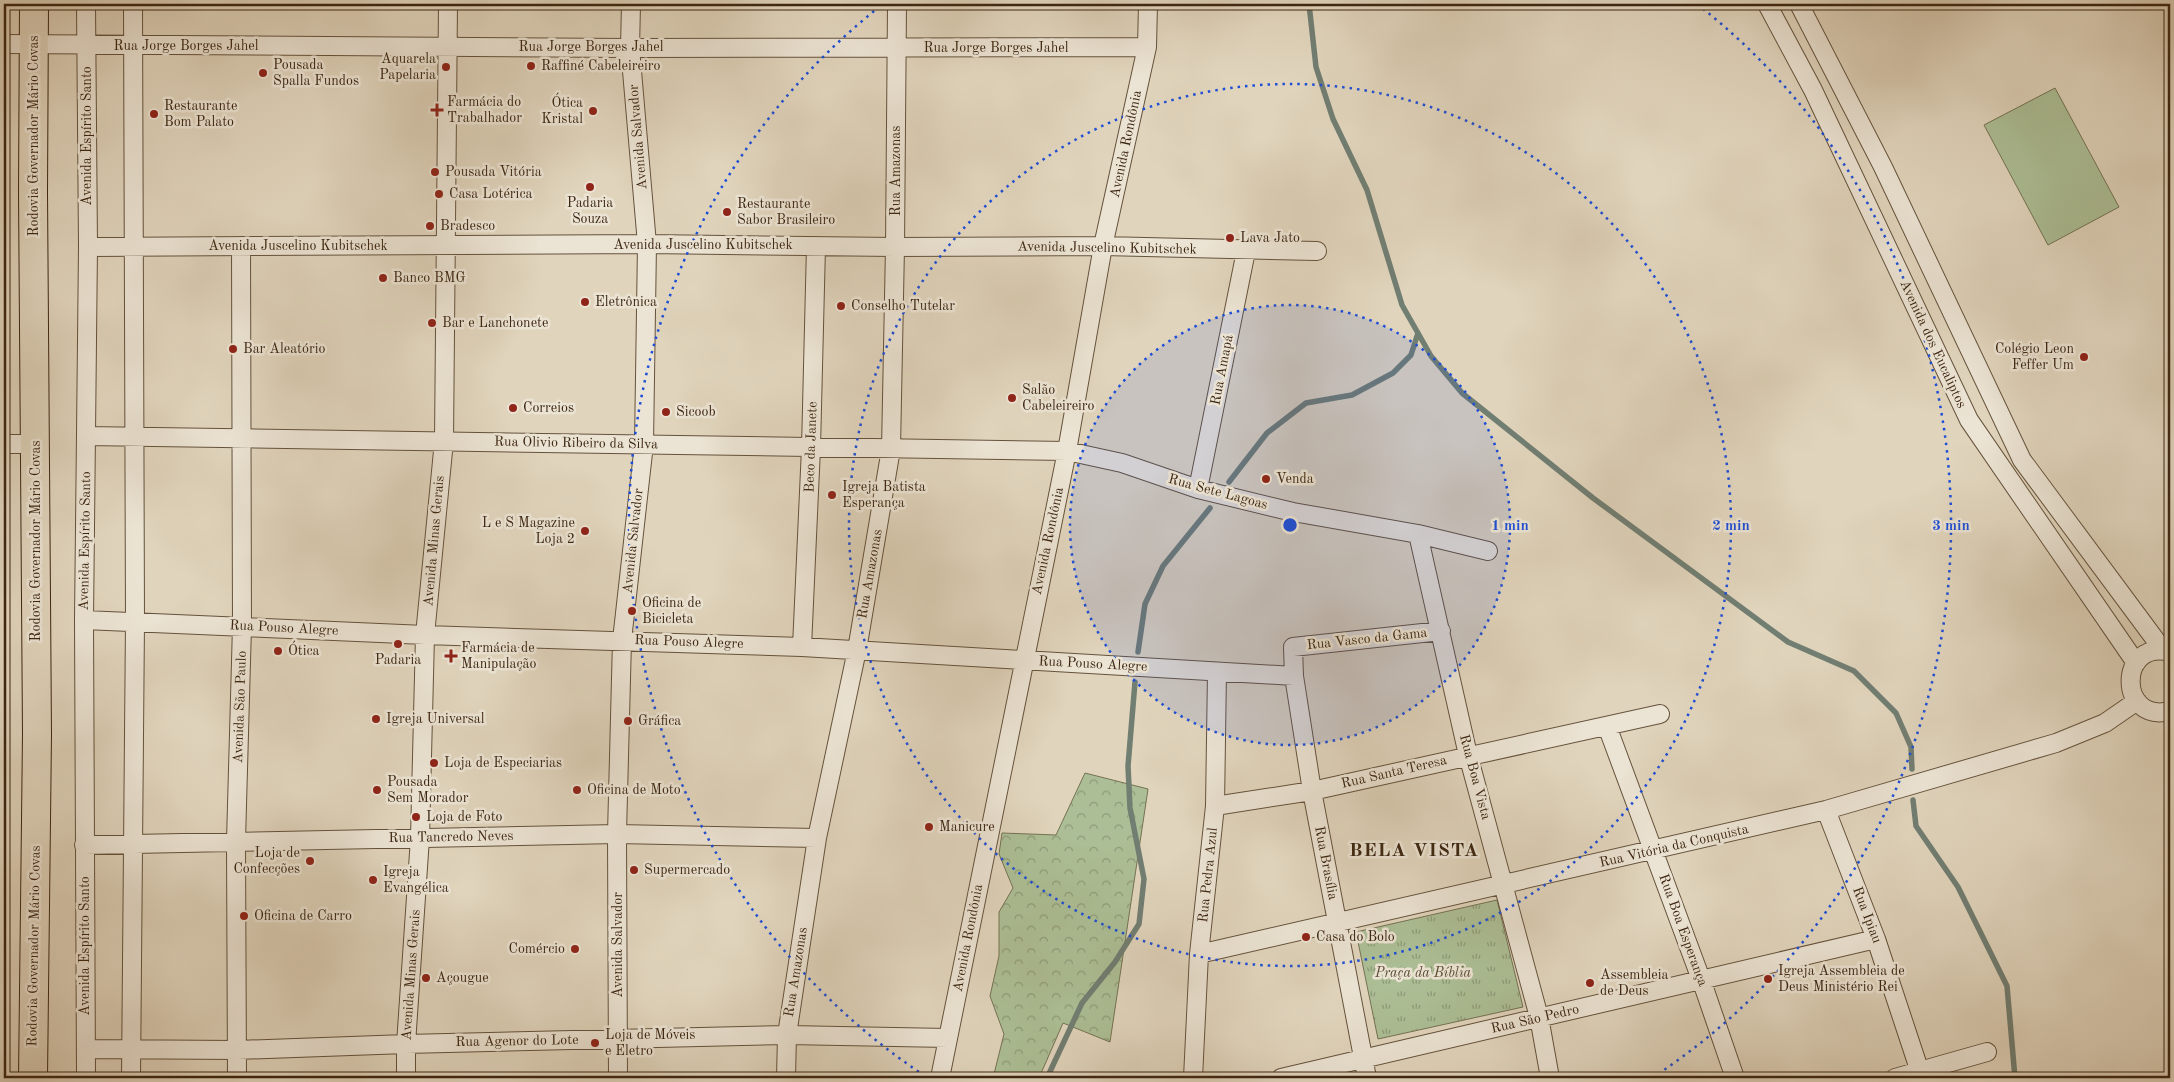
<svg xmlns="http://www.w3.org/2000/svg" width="2174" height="1082" font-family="'Old Standard TT',serif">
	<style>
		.grass { fill: #acbe95; stroke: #747253 }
		.forest { fill: url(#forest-crowns); stroke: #747253 }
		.park { fill: url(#park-tufts); stroke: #747253 }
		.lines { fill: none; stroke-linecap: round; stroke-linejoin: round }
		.stream { stroke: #717e72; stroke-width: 5.5 }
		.minor-casing { stroke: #65523c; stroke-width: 20 }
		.trunk-casing { stroke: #3c2611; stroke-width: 30 }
		.minor { stroke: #ebe3d3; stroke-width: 18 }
		.trunk { stroke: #e0d4bc; stroke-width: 28 }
		.ring { fill: none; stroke: #1d4ed8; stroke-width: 2.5; stroke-dasharray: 2.5 5 }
		.poi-dot { fill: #8f2418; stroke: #ebe3d3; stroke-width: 2 }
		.labels { text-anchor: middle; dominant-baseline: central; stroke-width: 5; stroke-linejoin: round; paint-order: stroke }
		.street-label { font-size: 14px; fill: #3c2611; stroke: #ebe3d3 }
		.poi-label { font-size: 14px; fill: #3c2611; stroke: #ebe3d3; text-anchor: start }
		.park-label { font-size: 14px; font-style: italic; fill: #584c32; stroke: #ebe3d3 }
		.district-label { font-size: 19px; font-weight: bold; letter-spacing: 1px; fill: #3c2611; stroke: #ebe3d3 }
		.centre { fill: #1d4ed8; stroke: #ebe3d3; stroke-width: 2.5 }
		.ring-label { font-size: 15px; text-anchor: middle; font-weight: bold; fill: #1d4ed8; stroke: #ebe3d3; stroke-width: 5; stroke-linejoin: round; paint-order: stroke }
	</style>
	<defs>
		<pattern id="forest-crowns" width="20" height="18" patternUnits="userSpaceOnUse" patternTransform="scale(1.25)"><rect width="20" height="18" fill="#acbe95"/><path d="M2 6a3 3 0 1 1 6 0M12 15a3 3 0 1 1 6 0" fill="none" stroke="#8d9a78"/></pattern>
		<pattern id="park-tufts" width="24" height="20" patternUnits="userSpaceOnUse" patternTransform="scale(1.25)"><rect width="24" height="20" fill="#acbe95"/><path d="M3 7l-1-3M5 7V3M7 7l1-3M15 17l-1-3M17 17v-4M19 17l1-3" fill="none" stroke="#8d9a78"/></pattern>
	</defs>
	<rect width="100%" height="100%" fill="#e0d4bc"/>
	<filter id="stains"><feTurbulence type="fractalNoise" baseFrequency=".004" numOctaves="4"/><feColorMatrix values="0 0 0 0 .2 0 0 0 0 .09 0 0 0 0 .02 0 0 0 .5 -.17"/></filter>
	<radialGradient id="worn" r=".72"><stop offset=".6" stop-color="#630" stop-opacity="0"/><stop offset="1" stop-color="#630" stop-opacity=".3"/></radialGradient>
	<!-- grass -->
	<path class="grass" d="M2055 88 2119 207 2048 245 1984 125Z"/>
	<!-- forest -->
	<path class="forest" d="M1085 773 1148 789 1110 1042 1063 1023 1039 1078H993L1004 1034 990 996 999 956V912L1013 888 999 854 1002 833 1056 835Z"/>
	<!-- park -->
	<path class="park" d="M1497 900 1523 1007 1378 1039 1356 932Z"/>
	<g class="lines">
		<!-- stream -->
		<path class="stream" d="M1309 4 1316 67 1333 119 1367 190 1402 305 1431 356 1462 393 1593 498 1788 642 1854 671 1896 713 1911 747 1912 769
			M1229 482 1267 433 1306 403 1352 395 1393 373 1411 355 1418 333
			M1138 652 1145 604 1163 566 1210 508
			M1913 800 1916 826 1958 887 2007 986 2015 1078
			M1047 1078 1082 1003 1115 962 1139 924 1144 879 1130 808 1128 766 1135 682"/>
		<defs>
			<path id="minor" d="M86 4 88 247 84 620 86 1078
				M1767 4 1813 90 1969 420 2136 663
				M1799 4 1883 167 2022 460 2163 650
				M4 44 630 48 1147 47
				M88 247 647 244 895 247 1103 246 1317 251
				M86 436 1067 451 1122 463 1198 489 1293 512 1418 534 1488 551
				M4 444H35
				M1198 489 1246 251
				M1418 534 1468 755 1539 1017 1550 1078
				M84 620 425 635 802 647 1294 676
				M802 647 811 448 816 246
				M2170 652C2117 639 2118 724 2170 711
				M1607 726 1702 982 1735 1078
				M1215 806 1312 791 1660 714
				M1826 810 1876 939 1922 1078
				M84 845 617 834 817 838
				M1199 954 1826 810 2056 743 2105 723 2137 701
				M86 1049 238 1050 406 1044 787 1035 948 1038
				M131 1078 135 621 133 4
				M237 1078 236 841 242 626 241 246
				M406 1078V1044L420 838 425 635 444 441 448 4
				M618 1078 617 834 622 640 644 444 647 244 630 48 631 4
				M786 1078 787 1035 817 838 857 650 891 449 895 247 897 4
				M940 1078 1067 451 1103 246 1147 47 1148 4
				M1193 1078 1199 954 1215 806 1217 672
				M1281 1078 1876 939
				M1367 1078 1312 791 1294 676 1293 647 1441 631
				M1895 1078 1987 1052"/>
			<path id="trunk" d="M33 1078 37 734 33 192 34 4"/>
		</defs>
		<!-- minor casing -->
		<use href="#minor" class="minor-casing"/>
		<!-- trunk casing -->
		<use href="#trunk" class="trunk-casing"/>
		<!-- minor -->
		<use href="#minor" class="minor"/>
		<!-- trunk -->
		<use href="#trunk" class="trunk"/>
	</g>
	<!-- distance rings -->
	<circle cx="1290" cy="525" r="220" fill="#1d4ed8" fill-opacity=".12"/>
	<g class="ring">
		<circle cx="1290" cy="525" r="220"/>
		<circle cx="1290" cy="525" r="441"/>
		<path d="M925 1076A661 661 0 0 1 883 4M1697 4A661 661 0 0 1 1655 1076"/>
	</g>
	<!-- markers -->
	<g class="poi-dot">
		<circle cx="531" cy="66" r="5"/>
		<circle cx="446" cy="67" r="5"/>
		<circle cx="263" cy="73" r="5"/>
		<path d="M434.5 102.5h5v5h5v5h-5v5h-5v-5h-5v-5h5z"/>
		<circle cx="593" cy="111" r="5"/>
		<circle cx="154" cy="114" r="5"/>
		<circle cx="435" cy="172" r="5"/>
		<circle cx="590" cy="187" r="5"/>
		<circle cx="439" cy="194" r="5"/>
		<circle cx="727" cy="212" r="5"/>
		<circle cx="430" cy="226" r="5"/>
		<circle cx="1230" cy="238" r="5"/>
		<circle cx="383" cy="278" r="5"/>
		<circle cx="585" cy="302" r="5"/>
		<circle cx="841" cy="306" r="5"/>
		<circle cx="432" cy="323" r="5"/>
		<circle cx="233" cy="349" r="5"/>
		<circle cx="2084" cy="357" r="5"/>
		<circle cx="1012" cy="398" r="5"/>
		<circle cx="513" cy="408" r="5"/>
		<circle cx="666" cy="412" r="5"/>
		<circle cx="1266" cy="479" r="5"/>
		<circle cx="832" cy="495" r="5"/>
		<circle cx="585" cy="531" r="5"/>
		<circle cx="632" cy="611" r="5"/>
		<circle cx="398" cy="644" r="5"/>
		<circle cx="278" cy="651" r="5"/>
		<path d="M448.5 648.5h5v5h5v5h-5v5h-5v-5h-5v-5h5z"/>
		<circle cx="376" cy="719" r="5"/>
		<circle cx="628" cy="721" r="5"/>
		<circle cx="434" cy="763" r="5"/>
		<circle cx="377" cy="790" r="5"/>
		<circle cx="577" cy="790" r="5"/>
		<circle cx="416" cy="817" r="5"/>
		<circle cx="929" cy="827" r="5"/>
		<circle cx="310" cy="861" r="5"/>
		<circle cx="634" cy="870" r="5"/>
		<circle cx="373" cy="880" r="5"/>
		<circle cx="244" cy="916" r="5"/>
		<circle cx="1306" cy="937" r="5"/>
		<circle cx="575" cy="949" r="5"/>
		<circle cx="426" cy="978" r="5"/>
		<circle cx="1768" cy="979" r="5"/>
		<circle cx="1590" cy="983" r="5"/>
		<circle cx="595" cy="1043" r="5"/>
	</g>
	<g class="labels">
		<!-- street labels -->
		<g class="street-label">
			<text x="186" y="46">Rua Jorge Borges Jahel</text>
			<text x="591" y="47">Rua Jorge Borges Jahel</text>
			<text x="996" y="48">Rua Jorge Borges Jahel</text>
			<text transform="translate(34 136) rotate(-90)">Rodovia Governador Mário Covas</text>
			<text transform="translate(87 136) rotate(-90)">Avenida Espírito Santo</text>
			<text transform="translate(638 137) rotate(-95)">Avenida Salvador</text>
			<text transform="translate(1126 144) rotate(-78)">Avenida Rondônia</text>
			<text transform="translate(896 171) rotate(-90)">Rua Amazonas</text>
			<text x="703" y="245">Avenida Juscelino Kubitschek</text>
			<text x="298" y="246">Avenida Juscelino Kubitschek</text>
			<text transform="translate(1107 248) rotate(1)">Avenida Juscelino Kubitschek</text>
			<text transform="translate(1933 344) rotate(65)">Avenida dos Eucaliptos</text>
			<text transform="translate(1222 370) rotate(-79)">Rua Amapá</text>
			<text transform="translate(576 443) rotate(1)">Rua Olivio Ribeiro da Silva</text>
			<text transform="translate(811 447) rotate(-88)">Beco da Janete</text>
			<text transform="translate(1218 492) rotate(15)">Rua Sete Lagoas</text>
			<text transform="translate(36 541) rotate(-90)">Rodovia Governador Mário Covas</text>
			<text transform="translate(85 541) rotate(-89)">Avenida Espírito Santo</text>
			<text transform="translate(434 541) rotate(-85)">Avenida Minas Gerais</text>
			<text transform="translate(633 541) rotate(-84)">Avenida Salvador</text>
			<text transform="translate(1048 541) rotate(-78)">Avenida Rondônia</text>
			<text transform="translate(870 574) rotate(-80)">Rua Amazonas</text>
			<text transform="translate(284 628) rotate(3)">Rua Pouso Alegre</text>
			<text transform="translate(1367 639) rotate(-6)">Rua Vasco da Gama</text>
			<text transform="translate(689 642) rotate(2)">Rua Pouso Alegre</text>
			<text transform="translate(1093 664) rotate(3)">Rua Pouso Alegre</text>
			<text transform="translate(240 707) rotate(-88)">Avenida São Paulo</text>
			<text transform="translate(1394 772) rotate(-13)">Rua Santa Teresa</text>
			<text transform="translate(1475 777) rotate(75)">Rua Boa Vista</text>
			<text transform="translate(451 837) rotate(-1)">Rua Tancredo Neves</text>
			<text transform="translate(1674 846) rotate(-13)">Rua Vitória da Conquista</text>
			<text transform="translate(1326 863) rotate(79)">Rua Brasília</text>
			<text transform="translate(1208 875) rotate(-84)">Rua Pedra Azul</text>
			<text transform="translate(1867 915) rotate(69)">Rua Ipiau</text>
			<text transform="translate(1683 930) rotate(70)">Rua Boa Esperança</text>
			<text transform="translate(968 938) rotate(-79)">Avenida Rondônia</text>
			<text transform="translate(618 945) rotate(-90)">Avenida Salvador</text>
			<text transform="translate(34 946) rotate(-89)">Rodovia Governador Mário Covas</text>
			<text transform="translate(85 946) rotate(-90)">Avenida Espírito Santo</text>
			<text transform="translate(796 972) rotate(-81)">Rua Amazonas</text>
			<text transform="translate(411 975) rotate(-86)">Avenida Minas Gerais</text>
			<text transform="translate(1535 1019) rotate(-13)">Rua São Pedro</text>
			<text transform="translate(517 1041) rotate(-1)">Rua Agenor do Lote</text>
		</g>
		<!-- poi labels -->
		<g class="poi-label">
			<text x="436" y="59" text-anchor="end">Aquarela<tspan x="436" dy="16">Papelaria</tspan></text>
			<text x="273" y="65">Pousada<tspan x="273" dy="16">Spalla Fundos</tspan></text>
			<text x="541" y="66">Raffiné Cabeleireiro</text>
			<text x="447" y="102">Farmácia do<tspan x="447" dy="16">Trabalhador</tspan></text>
			<text x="583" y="103" text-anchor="end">Ótica<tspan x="583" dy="16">Kristal</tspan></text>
			<text x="164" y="106">Restaurante<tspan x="164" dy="16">Bom Palato</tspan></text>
			<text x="445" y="172">Pousada Vitória</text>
			<text x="449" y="194">Casa Lotérica</text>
			<text x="590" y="203" text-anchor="middle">Padaria<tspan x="590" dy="16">Souza</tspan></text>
			<text x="737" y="204">Restaurante<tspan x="737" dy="16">Sabor Brasileiro</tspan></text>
			<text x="440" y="226">Bradesco</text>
			<text x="1240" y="238">Lava Jato</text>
			<text x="393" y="278">Banco BMG</text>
			<text x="595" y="302">Eletrônica</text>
			<text x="851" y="306">Conselho Tutelar</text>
			<text x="442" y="323">Bar e Lanchonete</text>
			<text x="243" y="349">Bar Aleatório</text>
			<text x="2074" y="349" text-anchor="end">Colégio Leon<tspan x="2074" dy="16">Feffer Um</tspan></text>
			<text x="1022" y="390">Salão<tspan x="1022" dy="16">Cabeleireiro</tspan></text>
			<text x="523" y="408">Correios</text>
			<text x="676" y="412">Sicoob</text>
			<text x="1276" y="479">Venda</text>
			<text x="842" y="487">Igreja Batista<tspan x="842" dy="16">Esperança</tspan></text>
			<text x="575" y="523" text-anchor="end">L e S Magazine<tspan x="575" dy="16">Loja 2</tspan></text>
			<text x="642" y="603">Oficina de<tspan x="642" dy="16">Bicicleta</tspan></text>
			<text x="461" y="648">Farmácia de<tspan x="461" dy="16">Manipulação</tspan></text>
			<text x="288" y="651">Ótica</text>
			<text x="398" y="660" text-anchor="middle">Padaria</text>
			<text x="386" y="719">Igreja Universal</text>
			<text x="638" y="721">Gráfica</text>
			<text x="444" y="763">Loja de Especiarias</text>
			<text x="387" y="782">Pousada<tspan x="387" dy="16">Sem Morador</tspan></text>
			<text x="587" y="790">Oficina de Moto</text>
			<text x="426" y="817">Loja de Foto</text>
			<text x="939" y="827">Manicure</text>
			<text x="300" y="853" text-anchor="end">Loja de<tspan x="300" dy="16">Confecções</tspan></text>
			<text x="644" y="870">Supermercado</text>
			<text x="383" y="872">Igreja<tspan x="383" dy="16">Evangélica</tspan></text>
			<text x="254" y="916">Oficina de Carro</text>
			<text x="1316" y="937">Casa do Bolo</text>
			<text x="565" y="949" text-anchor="end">Comércio</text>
			<text x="1778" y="971">Igreja Assembleia de<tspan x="1778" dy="16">Deus Ministério Rei</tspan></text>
			<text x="1600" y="975">Assembleia<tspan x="1600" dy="16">de Deus</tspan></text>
			<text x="436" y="978">Açougue</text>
			<text x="605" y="1035">Loja de Móveis<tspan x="605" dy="16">e Eletro</tspan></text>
		</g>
		<!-- park labels -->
		<g class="park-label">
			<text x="1423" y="973">Praça da Bíblia</text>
		</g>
		<!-- district labels -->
		<g class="district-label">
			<text x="1414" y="851">BELA VISTA</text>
		</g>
	</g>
	<circle cx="1290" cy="525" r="8" class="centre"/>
	<g class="ring-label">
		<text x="1510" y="530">1 min</text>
		<text x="1731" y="530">2 min</text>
		<text x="1951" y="530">3 min</text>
	</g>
	<!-- margin -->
	<rect width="2174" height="1082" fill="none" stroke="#e0d4bc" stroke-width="20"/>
	<rect x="5" y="5" width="2164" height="1072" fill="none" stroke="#3c2611" stroke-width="2.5"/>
	<rect x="10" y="10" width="2154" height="1062" fill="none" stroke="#3c2611"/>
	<rect width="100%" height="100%" filter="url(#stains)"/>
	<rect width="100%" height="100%" fill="url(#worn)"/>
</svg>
